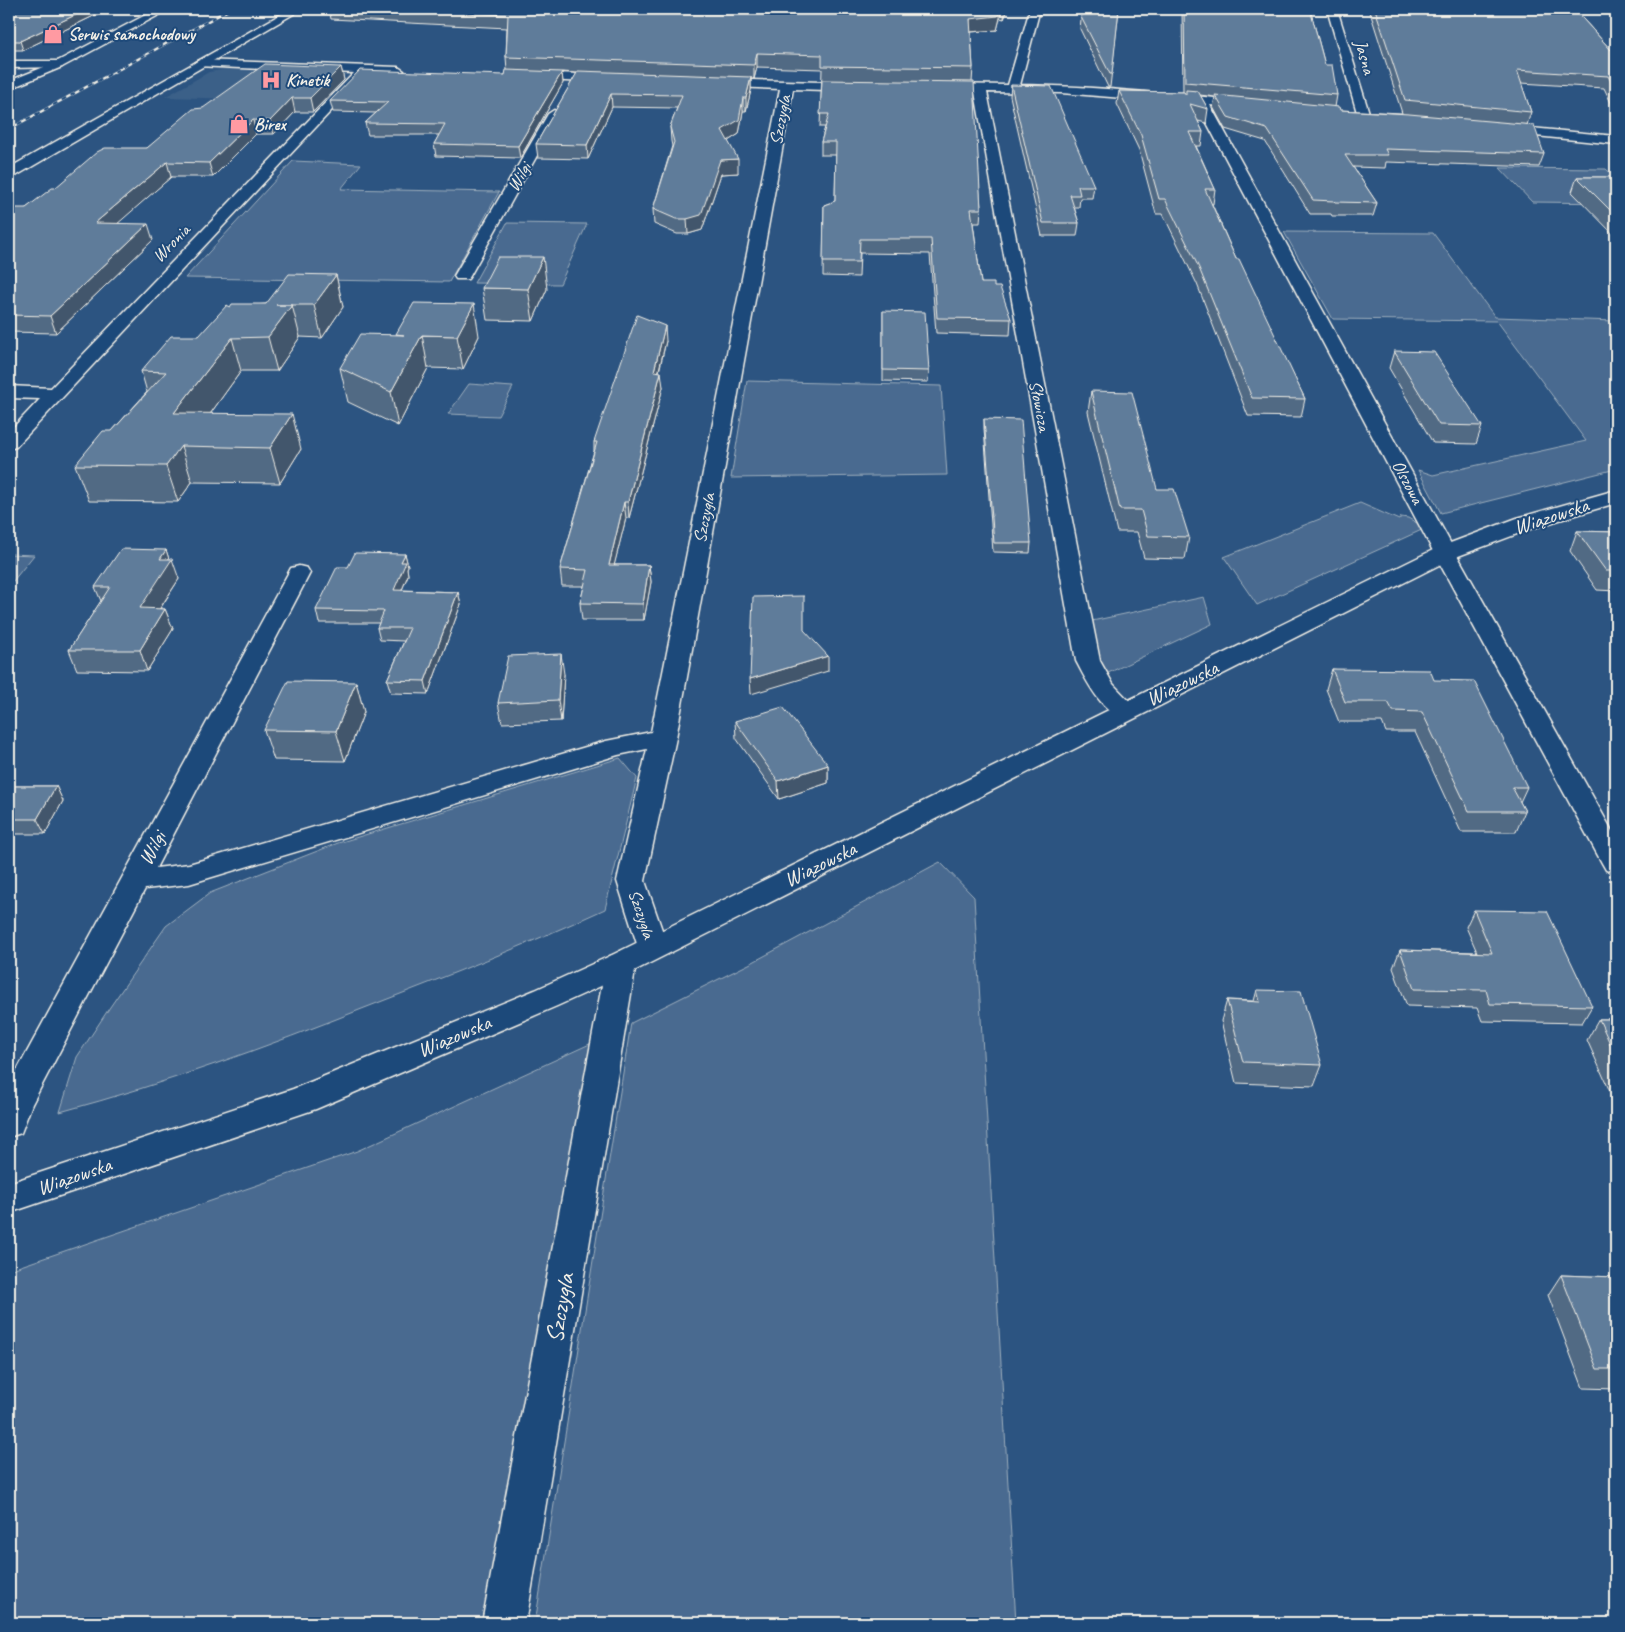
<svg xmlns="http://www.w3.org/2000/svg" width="1625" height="1632" font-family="Caveat,sans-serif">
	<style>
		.built { fill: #3b6088 }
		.green { fill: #496b90; stroke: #9eaebc }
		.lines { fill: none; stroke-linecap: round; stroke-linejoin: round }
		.street-casing { stroke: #f4f1e8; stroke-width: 3 }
		.secondary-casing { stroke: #f4f1e8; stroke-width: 3 }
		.street { fill: #1f4a7a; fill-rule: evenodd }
		.secondary { fill: #1f4a7a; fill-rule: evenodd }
		.rail-casing { stroke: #f4f1e8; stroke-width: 2.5 }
		.rail { stroke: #1f4a7a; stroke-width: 2; stroke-dasharray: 5; stroke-linecap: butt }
		.wall { fill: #516a84; stroke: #f4f1e8 }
		.shaded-wall { fill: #42566c; stroke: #f4f1e8 }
		.building { fill: #5e7b9a; stroke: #f4f1e8 }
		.labels { text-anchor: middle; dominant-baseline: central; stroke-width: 4; stroke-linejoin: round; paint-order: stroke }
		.far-poi-label { font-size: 18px; font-weight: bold; fill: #f4f1e8; stroke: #1f4a7a; text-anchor: start }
		.far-street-label { font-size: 18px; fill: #f4f1e8; stroke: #1f4a7a }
		.street-label { font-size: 21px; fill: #f4f1e8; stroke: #1f4a7a }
		.near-street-label { font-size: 25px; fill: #f4f1e8; stroke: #1f4a7a }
	</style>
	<rect width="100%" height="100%" fill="#2c5481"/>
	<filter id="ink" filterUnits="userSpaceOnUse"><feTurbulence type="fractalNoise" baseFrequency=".02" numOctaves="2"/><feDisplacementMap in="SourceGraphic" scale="10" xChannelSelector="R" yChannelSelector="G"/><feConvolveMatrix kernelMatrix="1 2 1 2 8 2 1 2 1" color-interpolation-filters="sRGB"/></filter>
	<g filter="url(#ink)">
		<!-- built -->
		<path class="built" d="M227 69 335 73 344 77 323 101 165 97 209 72Z"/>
		<!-- green -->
		<path class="green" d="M293 161 361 164 341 189 499 192 449 282 185 278Z
			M1500 168 1606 169 1616 178V203L1532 202Z
			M507 223 587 224 560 284 474 283Z
			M1284 232 1433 233 1495 317 1616 321V469L1441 513 1418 470 1433 475 1586 441 1497 321 1333 319Z
			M747 381 941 386 947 475 731 478Z
			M469 384 513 387 498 416 448 414Z
			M1360 503 1399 520 1401 517 1408 518 1426 528 1257 605 1224 557Z
			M9 554 34 555 9 586Z
			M1204 597 1212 624 1106 674 1098 659 1092 621Z
			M620 758 637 778 605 909C527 945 447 976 367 1007 266 1047 165 1084 60 1112L77 1057 110 1007 166 926 210 893 338 843Z
			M940 862 974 897 1016 1623H535L631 1023 753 962Z
			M592 1043 482 1623H9V1270L357 1151Z"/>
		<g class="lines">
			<defs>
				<path id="street" d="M1030 9H1040L1020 85C1097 86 1175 95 1252 101L1258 105 1252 109 1210 105 1456 553 1616 838V873L1606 870 1602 863 1434 553 1197 104 1061 93 987 92 1100 661 1113 684 1139 711 1135 717C1107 724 1087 682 1076 661L975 92H936L930 88 936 84 1008 85Z
					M1327 9H1337L1370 116 1369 119 1364 120 1358 116Z
					M200 60 398 67 404 71 398 75 360 73 363 76 361 79 16 447 9 449V432L40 399 9 398V386L51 388 354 73 196 66 194 64 196 62Z
					M58 61 62 63 64 65 62 67 9 68V61Z
					M524 72 611 75 617 79 611 83 520 79 518 76Z
					M714 79 858 83 864 87 858 91 793 89 676 738 645 881 668 947 664 955 653 958 642 955 638 947 617 881 647 749 618 755 189 884 145 889 32 1104 21 1133 9 1137V1085L291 568 299 566 307 568 310 573 156 868 189 864 606 741 651 732 780 89 710 86 708 83 710 80Z
					M554 110 560 114 470 276 468 279H456L454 276 548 114Z
					M1499 125 1616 136V144L1494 132 1492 129 1494 126Z
					M621 953 632 956 636 964 526 1623H482L606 964 610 956Z"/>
				<path id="secondary" d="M157 9H170L62 67 9 89V81L54 63Z
					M290 9H302L14 177 9 178V168Z
					M1616 490V503L1533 528 1453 558 632 972 557 1006 316 1109 9 1213V1183L293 1089 535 990 610 956 1437 548 1517 518Z"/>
			</defs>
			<!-- street casing -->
			<use href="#street" class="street-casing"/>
			<!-- secondary casing -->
			<use href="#secondary" class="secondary-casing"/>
			<!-- street -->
			<use href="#street" class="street"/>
			<!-- secondary -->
			<use href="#secondary" class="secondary"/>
			<defs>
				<path id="rail" d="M9 129 230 9"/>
			</defs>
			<!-- rail casing -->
			<use href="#rail" class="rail-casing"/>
			<!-- rail -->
			<use href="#rail" class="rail"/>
		</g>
		<!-- wall -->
		<path class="wall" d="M9 9H106V10L23 50H9Z
			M329 9H1008L1004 19 1000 18 997 30 971 32 973 68 972 82 981 209 980 223H973L981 283 994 287 1011 319 1010 335 936 333 930 254 860 253 859 277 823 276 824 205 835 201 836 155H821V142L825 127H820L822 69 757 67 754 79H751V90L746 111H743L739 134 728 141 738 173 721 174 702 230 688 234H677L654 224 653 209 672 146 671 141 670 127 677 108 612 107 588 159 538 158 536 144 577 73 562 72 563 83 520 158 436 156 434 144 439 135H368L365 123 376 113 333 112 330 101 505 75 507 70 506 57 507 28 331 19Z
			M1082 9H1119L1110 87H1108L1080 29Z
			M1182 9H1310L1325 65 1337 95 1335 107 1340 110 1402 113 1369 9H1574L1611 50H1616V109H1614L1604 88 1521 83 1531 112 1527 125 1544 154 1539 167 1386 162 1385 168 1353 167 1377 203 1373 216H1332L1331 214H1310L1265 141 1225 129 1213 107 1215 97 1200 95 1208 109 1206 123 1198 121 1203 132 1201 146H1196L1215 189 1213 204H1212L1236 259 1305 399 1301 417 1248 416 1197 284 1163 214H1156L1139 150 1117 104 1119 91 1183 92Z
			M341 67 344 80 313 112H295L274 134H256L213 177H171L117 223 153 240 56 333 9 332V214L26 208 55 188 147 148 203 108Z
			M1011 85 1094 186 1092 198H1080L1079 207H1074L1079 223 1077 236H1042L1010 96Z
			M1577 177H1616V237L1572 192Z
			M336 275 343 307 322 338 300 337 277 371H241L210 414 301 449 280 483 192 482 178 502 89 501 75 465 112 431 147 392 141 371 199 336 230 307 266 304Z
			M482 288 547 289 533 321 487 320Z
			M883 311 929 371 928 382 883 381Z
			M396 335 479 336 463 369 428 368 398 426 348 402 340 368Z
			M666 341 659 372 663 387 629 518H626L614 565H649L651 582 644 620H582L580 603 584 586H562L560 569 594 451V442Z
			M1394 351 1482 426 1476 444 1433 443 1389 368Z
			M1091 391 1189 537 1185 559 1144 558 1137 532H1117L1088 412Z
			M984 419 1031 543 1030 553 993 552 984 428Z
			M1577 531 1616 532V591L1597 590 1570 551Z
			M166 550 169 559 179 579 160 609H165L173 629 147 671 77 670 69 650 101 601 95 587Z
			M405 554 408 566 407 568 408 575 402 590 458 592 461 604 428 694 391 693 387 680 404 641 380 640 377 628 379 623H319L316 610 348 567Z
			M1332 669 1434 680 1527 787 1520 802 1525 811 1516 832H1461L1415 732H1386L1382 722H1339L1326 689Z
			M564 674 561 721 502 723 498 703Z
			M356 682 364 712 345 761 274 760 264 730Z
			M735 721 828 765V783L779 799 736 738Z
			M9 786H56L63 801 45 834H9Z
			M1474 910 1592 1006 1582 1023 1482 1021 1477 1008 1407 1006 1393 968 1400 950 1477 952 1466 927Z
			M1257 990 1322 1065 1314 1086 1236 1083 1221 1021 1227 1000 1254 1001Z
			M1599 1019H1616V1105L1587 1040Z
			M1561 1275 1616 1277V1389L1583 1388 1548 1295Z"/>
		<!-- shaded-wall -->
		<path class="shaded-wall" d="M88 9H106V10L23 50 20 41Z
			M1001 9 1000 18 997 30 969 32 970 19Z
			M1005 9H1008L1004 19Z
			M757 53V67L754 79V65Z
			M341 67 344 80 313 112 310 98Z
			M562 72 563 83 520 158 518 146Z
			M751 77V90L746 111V98Z
			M611 94 612 107 588 159 587 145Z
			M292 98 295 112 274 134 270 121Z
			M743 98V111L739 134 723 144 722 130Z
			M253 120 256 134 213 177 209 163Z
			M738 159V173L721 174 702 230 688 234 687 219 720 160Z
			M167 162 171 177 100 239 95 223Z
			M148 224 153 240 56 333 50 316Z
			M543 257 547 289 533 321 528 289Z
			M336 275 343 307 322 338 314 305Z
			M474 304 479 336 463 369 457 336Z
			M292 305 300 337 277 371 268 337Z
			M665 326 666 341 655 386 654 371Z
			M422 335 428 368 398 426 391 392Z
			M232 338 241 371 187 446 174 413Z
			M661 372 663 387 629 518 628 502Z
			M292 414 301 449 280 483 270 448Z
			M181 446 192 482 178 502 166 466Z
			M624 502 626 518 610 582 609 565Z
			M166 550 170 562 172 559 179 579 147 628 140 608 160 559Z
			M405 554 408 566 407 568 408 575 397 602 394 590 401 562Z
			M649 565 651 582 644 620 643 604Z
			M458 592 461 604 428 694 425 681Z
			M165 609 173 629 147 671 140 650Z
			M561 654 564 674 561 721 558 700Z
			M828 656V671L751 694 750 679Z
			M356 682 364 712 345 761 336 731Z
			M828 765V783L779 799 778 781Z
			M56 786 63 801 45 834 37 819Z"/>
		<!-- building -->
		<path class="building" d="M9 9H88L20 41H9Z
			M385 9H1000L998 16 970 19 973 68 822 66V55L757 53 754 65 506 57 508 15Z
			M1082 9H1119L1112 74H1110L1081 17Z
			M1184 9H1310L1325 65H1332L1337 95 1185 82Z
			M1375 9H1574L1611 50H1616V91L1608 76 1517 70 1531 112 1405 100Z
			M265 64 341 67 310 98H292L270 121 253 120 209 163 167 162 95 223 148 224 50 316 9 315V214L16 208H26L52 188H55L97 152 105 148H147L193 109 203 108Z
			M360 70 505 75 506 70 562 72 518 146 434 144 445 124 365 123 388 102 330 101Z
			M578 71 751 77 746 98H743L739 120 722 130 738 159 720 160 701 215 687 219H676L653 209 674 142 670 127 682 95 611 94 587 145 536 144Z
			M822 80 974 82 981 209H971L981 283H994V287H1000L1011 319 937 318 931 239H860L859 262H823L824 205 835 201 836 142H821L829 114H820Z
			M1011 85 1051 86 1094 186H1078L1080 195H1070L1079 223H1043Z
			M1186 90 1198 91 1208 109 1190 104 1203 132H1189L1215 189H1205L1236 259H1239L1305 399 1252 398 1199 268 1165 199H1159L1141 135 1119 91 1184 92 1186 95Z
			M1215 95 1339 107 1340 110 1409 114 1534 125 1544 154 1385 149 1388 155H1345L1377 203 1335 202 1334 201 1313 200 1267 129 1228 117Z
			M1577 177H1616V216Z
			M498 257H543L528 289 482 288Z
			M289 274 336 275 314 305H276H292L268 337 232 338 174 413 292 414 270 448 181 446 166 466 75 465 103 431H112L166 372 141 371 171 336H199L227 305 230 307 232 304H266Z
			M414 303 474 304 457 336 422 335 391 392 340 368 360 334 404 335 396 334Z
			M883 311 925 312 929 371 883 370Z
			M637 315 665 326 654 371 661 372 628 502H624L609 565H649L643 604 580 603 588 570 560 569 597 442H594Z
			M1394 351 1434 352 1482 426 1439 425Z
			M1091 391 1132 392 1157 489H1174L1189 537 1148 536 1141 510H1120Z
			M984 419 1021 420 1031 543H994Z
			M1577 531 1616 532V571H1606Z
			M121 549 166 550 160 559H172L140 608 165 609 140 650H69L110 587H95Z
			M355 553 405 554 401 562H406L394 590 458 592 425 681 387 680 410 628H377L384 611 316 610 337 567H348Z
			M804 596V630L828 656 750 679 753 597Z
			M561 654 558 700 498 703 508 656Z
			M1332 669 1430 670 1434 680 1474 681 1527 787H1512L1525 811H1469L1422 712 1393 711 1388 702H1345Z
			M288 681 356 682 336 731 264 730Z
			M783 707 828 765 778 781 735 721Z
			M9 786H56L37 819H9Z
			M1474 910 1547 911 1592 1006 1490 1004 1486 990 1414 989 1400 950 1492 953Z
			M1257 990 1301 991 1322 1065 1243 1062 1227 1000 1260 1002Z
			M1599 1019H1616V1057Z
			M1561 1275 1616 1277V1369H1597Z"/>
	</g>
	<!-- icons -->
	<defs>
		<symbol id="shop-bare" viewBox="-9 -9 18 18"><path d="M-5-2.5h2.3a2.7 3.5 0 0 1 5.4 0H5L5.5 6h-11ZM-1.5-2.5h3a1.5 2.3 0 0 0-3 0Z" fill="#ff9aa2" stroke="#1f4a7a" stroke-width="2.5" paint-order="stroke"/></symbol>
		<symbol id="hospital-bare" viewBox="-9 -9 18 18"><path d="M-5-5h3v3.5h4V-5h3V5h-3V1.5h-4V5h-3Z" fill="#ff9aa2" stroke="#1f4a7a" stroke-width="2.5" paint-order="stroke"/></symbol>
	</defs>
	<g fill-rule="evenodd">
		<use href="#shop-bare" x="39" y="20" width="28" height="28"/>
		<use href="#hospital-bare" x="257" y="66" width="28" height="28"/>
		<use href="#shop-bare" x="225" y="110" width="28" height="28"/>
	</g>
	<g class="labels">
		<!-- far-poi labels -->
		<g class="far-poi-label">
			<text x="68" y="34">Serwis samochodowy</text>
			<text x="286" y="80">Kinetik</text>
			<text x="254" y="124">Birex</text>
		</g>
		<!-- far-street labels -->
		<g class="far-street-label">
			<text transform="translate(1365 57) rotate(74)">Jasna</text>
			<text transform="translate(780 120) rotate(-79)">Szczygla</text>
			<text transform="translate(519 177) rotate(-60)">Wilgi</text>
			<text transform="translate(171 243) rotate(-46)">Wronia</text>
			<text transform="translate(1040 406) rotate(79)">Słowicza</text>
			<text transform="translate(1408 482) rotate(62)">Olszowa</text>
			<text transform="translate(704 518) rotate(-79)">Szczygla</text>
			<text transform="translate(642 914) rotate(72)">Szczygla</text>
		</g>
		<!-- street labels -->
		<g class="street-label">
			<text transform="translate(1551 516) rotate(-18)">Wiązowska</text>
			<text transform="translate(1182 683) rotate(-26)">Wiązowska</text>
			<text transform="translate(152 848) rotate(-62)">Wilgi</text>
			<text transform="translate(820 864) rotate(-26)">Wiązowska</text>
			<text transform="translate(454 1036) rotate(-23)">Wiązowska</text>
			<text transform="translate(74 1176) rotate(-19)">Wiązowska</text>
		</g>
		<!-- near-street labels -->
		<g class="near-street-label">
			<text transform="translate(560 1308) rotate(-80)">Szczygla</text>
		</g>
	</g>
	<!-- margin -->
	<rect width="1625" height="1632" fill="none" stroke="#1f4a7a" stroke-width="30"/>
	<rect x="15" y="15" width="1595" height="1602" fill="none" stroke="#f4f1e8" stroke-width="2" filter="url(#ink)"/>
</svg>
